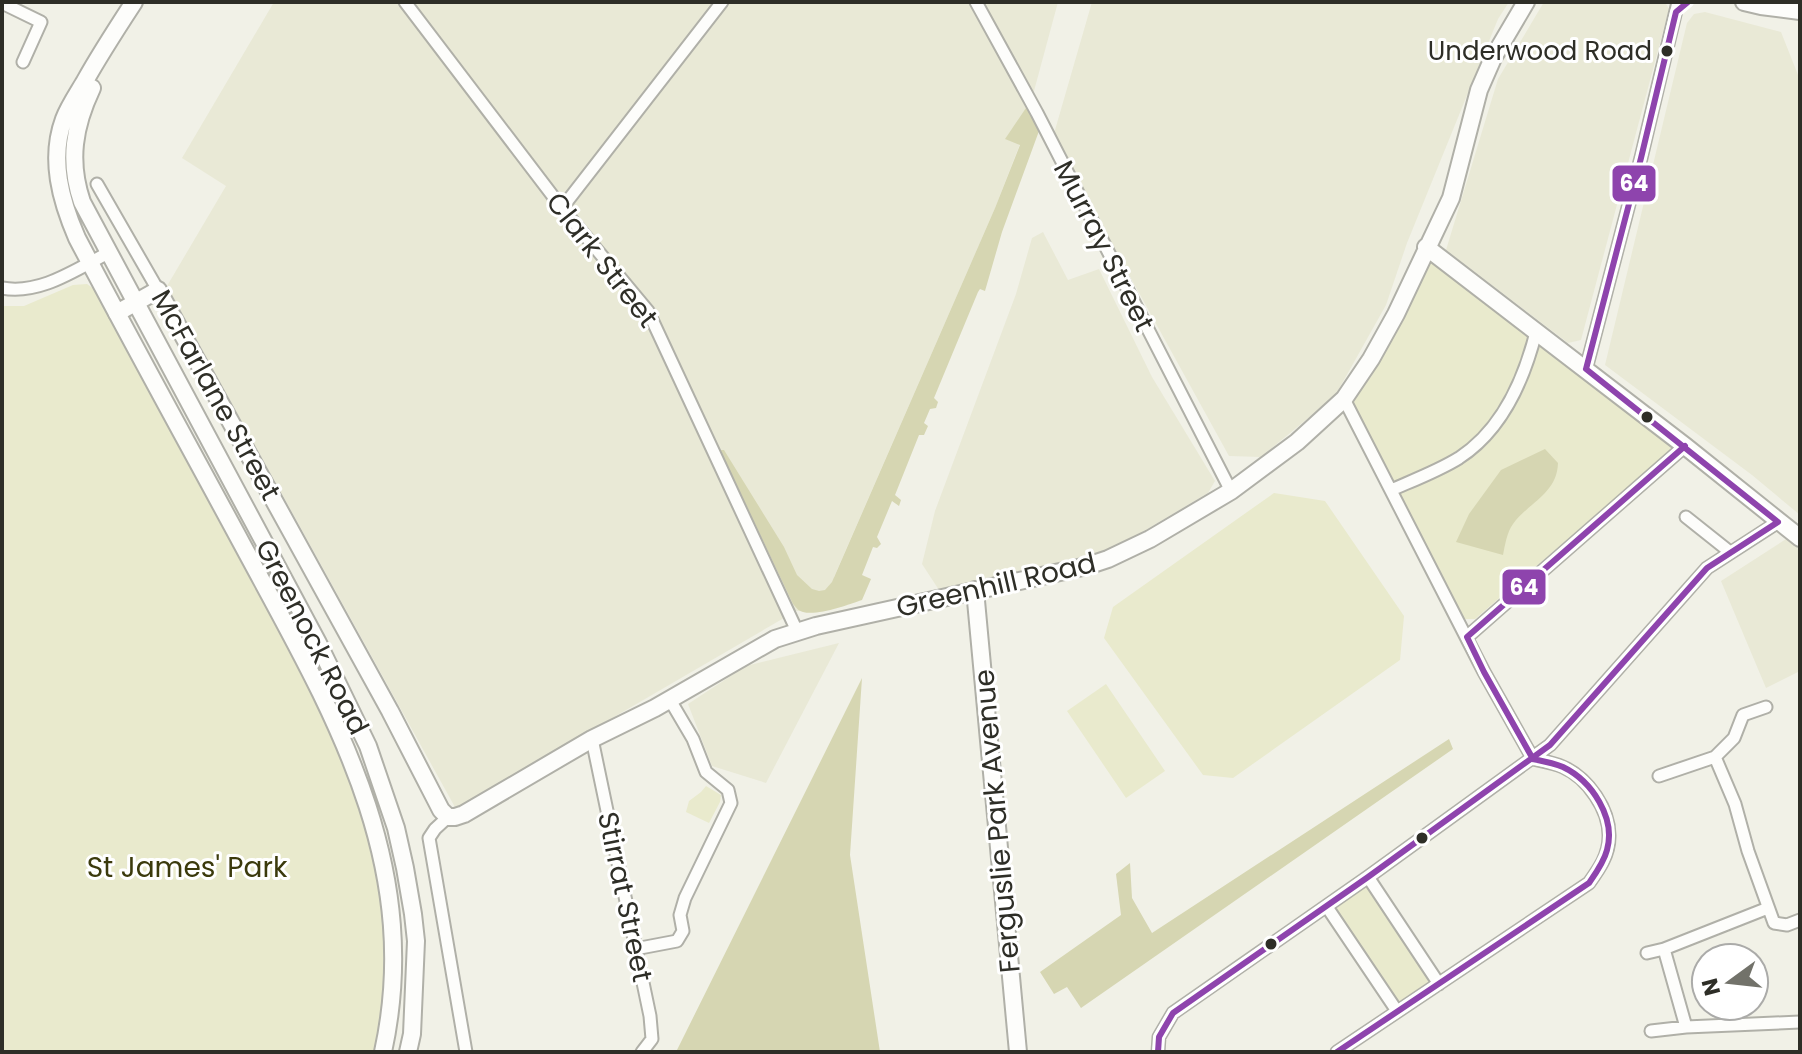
<svg xmlns="http://www.w3.org/2000/svg" width="1802" height="1054" font-family="Poppins,sans-serif">
	<style>
		.built { fill: #e9e9d6 }
		.green { fill: #e9eacd }
		.forest { fill: #d6d6b2 }
		.lines { fill: none; stroke-linecap: round; stroke-linejoin: round }
		.street-casing { stroke: #b0b0a8; stroke-width: 15 }
		.secondary-casing { stroke: #b0b0a8; stroke-width: 20 }
		.primary-casing { stroke: #b0b0a8; stroke-width: 20 }
		.street { stroke: #fdfdfb; stroke-width: 11 }
		.secondary { stroke: #fdfdfb; stroke-width: 16 }
		.primary { stroke: #fdfdfb; stroke-width: 16 }
		.bus-1-casing { stroke: #fff; stroke-width: 12 }
		.bus-1 { stroke: #8e44ad; stroke-width: 6 }
		.bus-dot { fill: #2e2e27; stroke: #fff; stroke-width: 3 }
		.labels { text-anchor: middle; dominant-baseline: central; stroke-width: 6; stroke-linejoin: round; paint-order: stroke }
		.bus-label { font-size: 26px; fill: #2e2e27; stroke: #fff; text-anchor: end }
		.street-label { font-size: 28px; fill: #2e2e27; stroke: #fff }
		.park-label { font-size: 28px; fill: #3b3a0c; stroke: #fff }
		.line-badge { stroke: #fff; stroke-width: 3 }
		.badge-label { font-size: 22px; text-anchor: middle; font-weight: bold; fill: #fff }
	</style>
	<rect width="100%" height="100%" fill="#f1f1e7"/>
	<!-- built -->
	<path class="built" d="M274 2H1058L1034 91 1023 116 1012 129 1006 139 1020 144 995 208 834 577 840 602 809 611H796L456 809 167 286 226 186 182 158Z
		M1092 2H1509L1498 19 1407 243 1386 305 1335 396 1261 457 1229 456 1053 137Z
		M1544 2H1665L1669 9 1581 340 1568 343 1446 250 1498 79Z
		M1705 12 1781 32 1800 80V515L1752 475 1605 365 1687 23 1694 14Z
		M1043 232 1068 280 1099 269 1152 377 1215 481 1208 493 1112 550 939 590 922 564 935 511 1016 294 1032 238Z
		M1786 539 1800 550V671L1766 688 1721 581Z
		M839 643 766 783 712 766 688 704 746 666Z"/>
	<!-- green -->
	<path class="green" d="M1429 256 1674 447 1475 619H1462L1349 400 1371 377Z
		M87 284 98 292 301 672 349 772 375 850 388 945 384 1011 378 1052H2V306H24L73 285Z
		M1274 493 1325 501 1404 616 1400 660 1233 778 1203 775 1104 638 1113 607Z
		M1106 684 1165 771 1126 798 1067 711Z
		M706 786 721 795 720 802 709 823 686 812 689 801 701 792Z
		M1367 884 1433 982 1399 1004 1333 908Z"/>
	<!-- forest -->
	<path class="forest" d="M1026 108 1030 111 1039 131 1002 232 985 291 980 289 978 292 934 398 938 402 936 408 930 409 924 423 928 426 924 435H919L895 495 901 500 899 506 892 501 877 537 881 544 877 548 873 547 862 575 871 579 862 600C848 605 817 616 803 612 797 610 797 608 793 604L720 450H724L784 547 797 575 812 589 819 591 825 590 832 582 995 208 1020 145 1005 139Z
		M1545 449 1558 463C1557 494 1529 502 1513 524 1507 532 1505 545 1503 555L1456 542 1469 514 1501 470Z
		M862 678 850 855 880 1052H676Z
		M1449 739 1453 749 1081 1008 1067 987 1054 994 1040 972 1121 915 1116 874 1130 863 1132 898 1152 933Z"/>
	<g class="lines">
		<defs>
			<path id="street" d="M405 2 562 208 648 311 797 631
				M976 2 1037 113 1231 491
				M2 3 41 22 23 62
				M97 184 158 290
				M562 208 722 2
				M2 288C40 295 75 270 108 253
				M1586 369 1641 158 1678 2
				M1344 399 1484 672 1533 759
				M1391 490C1414 480 1438 471 1459 458 1502 430 1524 380 1536 332
				M1686 517 1730 552
				M1467 637 1685 446
				M592 739 650 1016 652 1039 642 1052
				M1715 757 1734 738 1743 715 1766 707
				M1659 776 1715 757 1735 804 1748 851 1774 923 1787 925 1800 920
				M448 817 435 829 429 838 466 1052
				M1368 877 1439 984
				M1327 907 1397 1011
				M635 949 677 941 683 931 680 915 685 898 731 803 728 790 706 772 693 739 670 700
				M1664 949 1686 1027
				M1647 953 1664 949 1768 908
				M1651 1031 1686 1027 1800 1022
				M1158 1052 1159 1037 1173 1013 1368 877 1550 745 1707 568 1778 522
				M1337 1052 1589 883C1599 869 1609 855 1609 837 1610 810 1588 778 1563 767 1554 763 1542 761 1533 759"/>
			<path id="secondary" d="M1744 2 1761 6 1800 11
				M1426 247 1685 446 1800 538
				M117 313 158 290 390 711 441 810 448 817H455L464 814 592 739 655 708 775 639 816 626 1087 566 1108 559 1150 539 1231 491 1297 442 1344 399 1371 359 1396 314 1451 198 1479 90 1493 58 1526 2
				M975 590 1018 1052"/>
			<path id="primary" d="M134 2C117 28 100 54 85 81 78 93 69 106 64 119 49 159 61 201 77 238 131 341 187 442 242 544 329 706 425 860 383 1052
				M92 88C74 126 68 161 82 202L318 643 368 746 396 828 405 868 413 914 416 941 412 1034 408 1052"/>
		</defs>
		<!-- street casing -->
		<use href="#street" class="street-casing"/>
		<!-- secondary casing -->
		<use href="#secondary" class="secondary-casing"/>
		<!-- primary casing -->
		<use href="#primary" class="primary-casing"/>
		<!-- street -->
		<use href="#street" class="street"/>
		<!-- secondary -->
		<use href="#secondary" class="secondary"/>
		<!-- primary -->
		<use href="#primary" class="primary"/>
		<defs>
			<path id="bus-1" d="M1586 369 1641 158 1676 12 1688 2
				M1533 759 1484 672 1467 637 1685 446
				M1158 1052 1159 1037 1173 1013 1368 877 1550 745 1707 568 1778 522 1586 369
				M1337 1052 1589 883C1596 873 1604 862 1607 850 1616 818 1592 781 1563 767 1554 763 1543 761 1533 759"/>
		</defs>
		<!-- bus-1 casing -->
		<use href="#bus-1" class="bus-1-casing"/>
		<!-- bus-1 -->
		<use href="#bus-1" class="bus-1"/>
	</g>
	<!-- markers -->
	<g class="bus-dot">
		<circle cx="1667" cy="51" r="7"/>
		<circle cx="1647" cy="417" r="7"/>
		<circle cx="1422" cy="838" r="7"/>
		<circle cx="1271" cy="944" r="7"/>
	</g>
	<g class="labels">
		<!-- bus labels -->
		<g class="bus-label">
			<text x="1652" y="51">Underwood Road</text>
		</g>
		<!-- street labels -->
		<g class="street-label">
			<text transform="translate(1104 246) rotate(63)">Murray Street</text>
			<text transform="translate(602 260) rotate(52)">Clark Street</text>
			<text transform="translate(216 395) rotate(61)">McFarlane Street</text>
			<text transform="translate(996 585) rotate(-13)">Greenhill Road</text>
			<text transform="translate(312 637) rotate(63)">Greenock Road</text>
			<text transform="translate(997 821) rotate(-95)">Ferguslie Park Avenue</text>
			<text transform="translate(625 897) rotate(78)">Stirrat Street</text>
		</g>
		<!-- park labels -->
		<g class="park-label">
			<text x="187" y="867">St James' Park</text>
		</g>
	</g>
	<g class="line-badge">
		<rect x="1611" y="164" width="46" height="39" rx="8" fill="#8e44ad"/>
		<rect x="1501" y="568" width="46" height="38" rx="8" fill="#8e44ad"/>
	</g>
	<g class="badge-label">
		<text x="1634" y="191">64</text>
		<text x="1524" y="595">64</text>
	</g>
	<!-- border -->
	<rect width="1802" height="1054" fill="none" stroke="#2e2e27" stroke-width="8"/>
	<!-- north arrow -->
	<g transform="translate(1730 982) rotate(255)"><circle r="38" fill="#ffffff" stroke="#ababa9" stroke-width="2"/>
	<path d="M0-6L14 30L0 20L-14 30Z" fill="#72726a"/>
	<text y="-12" font-size="22" font-weight="bold" text-anchor="middle" fill="#2e2e27">N</text>
	</g>
</svg>
